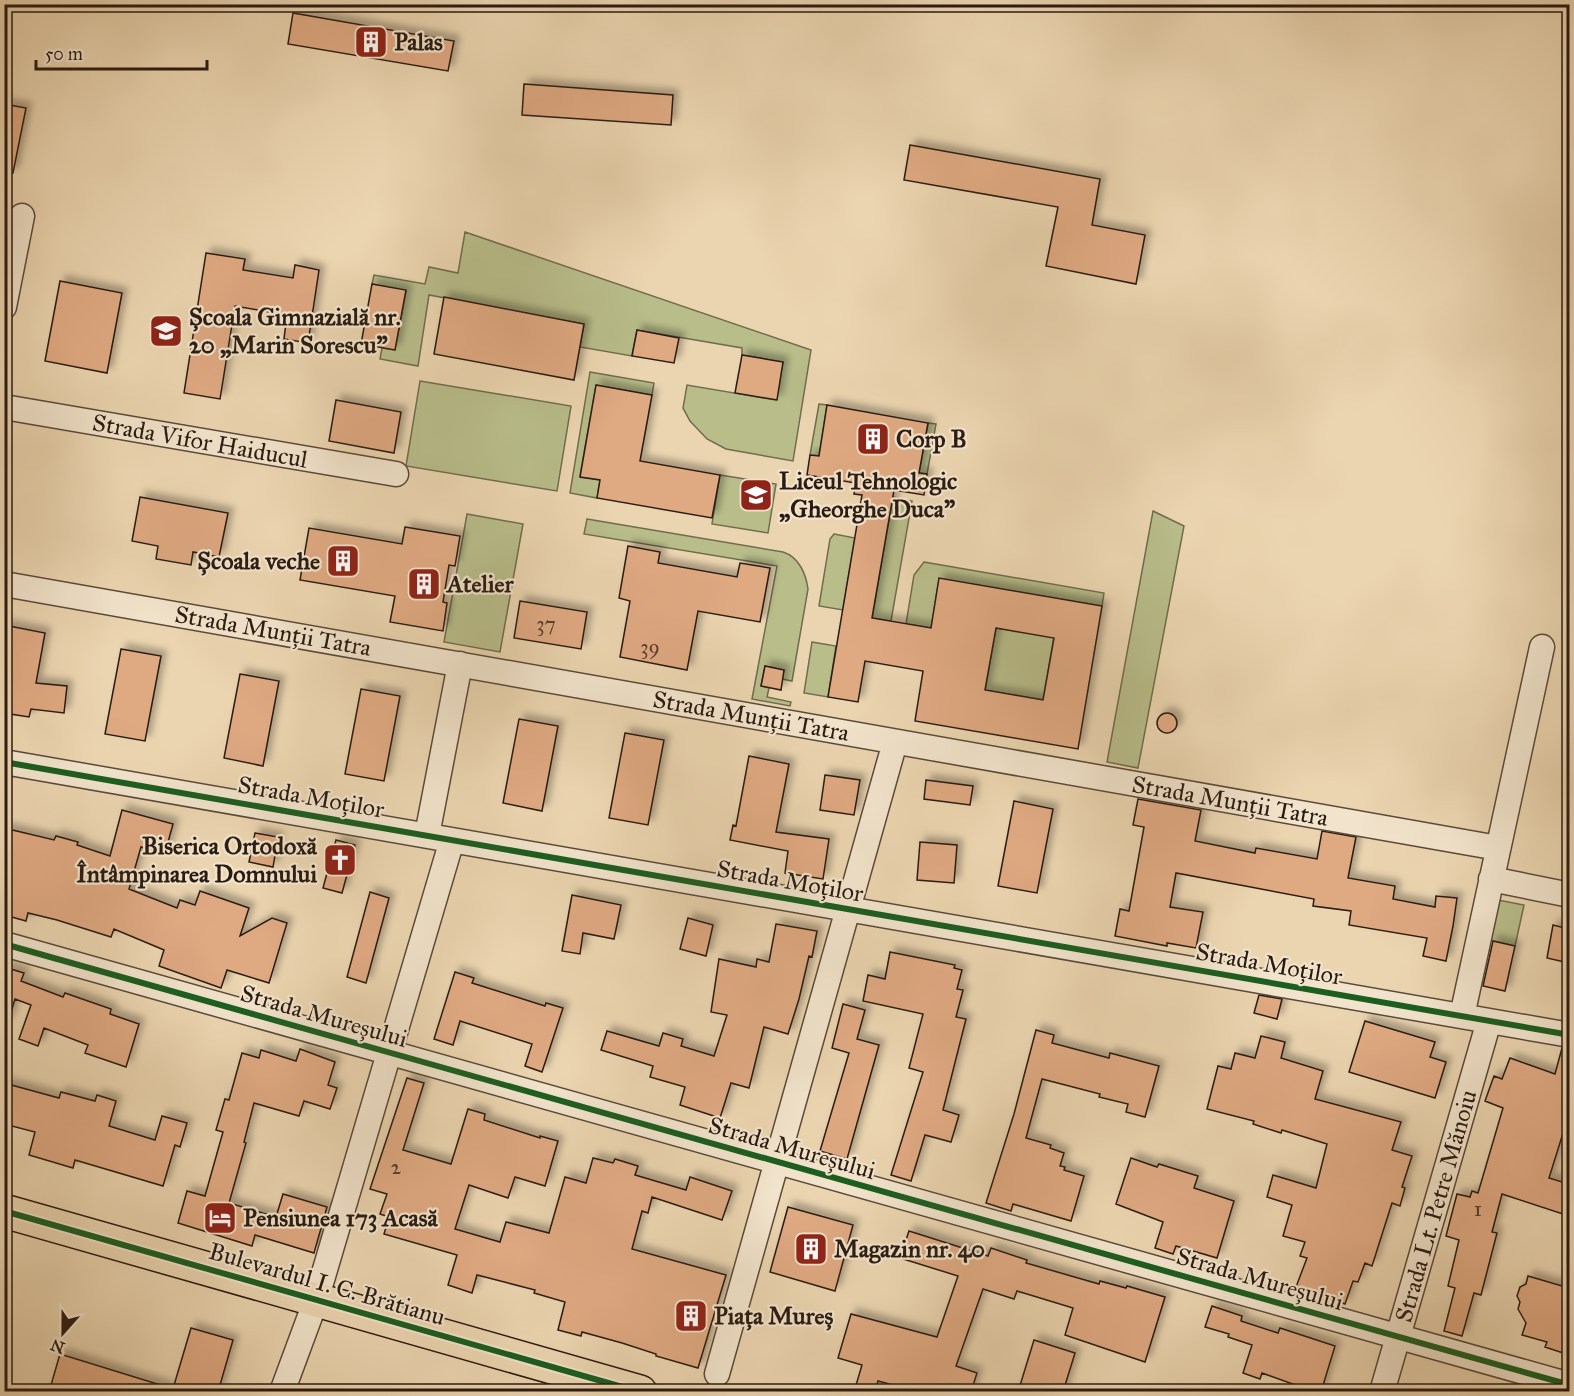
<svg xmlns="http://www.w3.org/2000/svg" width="1574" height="1396" font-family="'IM FELL Great Primer',serif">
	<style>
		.green { fill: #b8bd8a; stroke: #716c4e; stroke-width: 1.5 }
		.building { fill: #dfa982; stroke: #2a1b12; stroke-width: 1.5; fill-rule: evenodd; filter: url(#shadow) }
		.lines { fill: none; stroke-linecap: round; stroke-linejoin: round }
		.street-casing { stroke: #5a4a3a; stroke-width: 27 }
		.primary-casing { stroke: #2a1b12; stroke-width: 36 }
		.street { stroke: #f2e4cc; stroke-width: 24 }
		.primary { stroke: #ebd5b0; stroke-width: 33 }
		.cycleway-casing { stroke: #f2e4cc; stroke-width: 10 }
		.cycleway { stroke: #1b5e20; stroke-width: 6 }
		.labels { text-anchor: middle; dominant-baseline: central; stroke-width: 4.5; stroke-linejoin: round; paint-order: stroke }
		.number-label { font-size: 21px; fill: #573e2e }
		.poi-label { font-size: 24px; font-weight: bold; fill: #2a1b12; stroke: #f2e4cc; text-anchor: start }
		.street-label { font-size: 24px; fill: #2a1b12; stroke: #f2e4cc }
	</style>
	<defs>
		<filter id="shadow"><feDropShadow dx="5.5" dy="-5.5" stdDeviation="3" flood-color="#0004"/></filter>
	</defs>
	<rect width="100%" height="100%" fill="#ebd5b0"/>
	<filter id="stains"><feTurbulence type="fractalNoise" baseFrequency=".00333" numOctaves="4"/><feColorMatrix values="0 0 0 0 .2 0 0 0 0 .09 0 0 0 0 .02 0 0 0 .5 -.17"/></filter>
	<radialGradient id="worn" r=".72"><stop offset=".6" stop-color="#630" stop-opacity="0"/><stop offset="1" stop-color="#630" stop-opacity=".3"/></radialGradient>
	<!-- green -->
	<path class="green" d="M465 232 811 350 793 461 726 449 707 439 690 421 683 408 687 385 776 400 783 362 742 355V348L637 330 632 356 580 347 584 324 429 295 418 366 380 359 382 348 395 350 406 291 372 284 374 275 425 284 429 267 458 273Z
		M590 372 654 383 652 395 596 385 580 476 600 480 597 498 570 493Z
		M420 381 571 406 557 491 406 466Z
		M819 404 827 405 819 456 810 455Z
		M928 423 936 424 927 474 919 473Z
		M720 475 776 484 768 533 712 524Z
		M893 497 912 501 891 621 872 618Z
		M1153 511 1184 526 1138 768 1107 762Z
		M467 514 523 524 500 652 444 642Z
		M587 519 783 552C799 557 806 574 808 589L792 681 782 679 784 670 765 666 761 686 769 688 767 697 791 702 790 706 752 699 777 566 584 534Z
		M834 534 855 538 843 610 819 606 830 539Z
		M924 562 1104 593 1102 606 939 579 931 628 906 624 914 575Z
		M996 628 1054 637 1043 700 985 690Z
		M812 642 836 646 828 697 804 693Z
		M1498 900 1524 905 1515 946 1489 940Z"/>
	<!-- building -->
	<path class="building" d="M293 13 454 41 448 71 288 44Z
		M524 84 673 95 671 125 522 115Z
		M4 104 26 108 13 173 4 172Z
		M910 145 1100 179 1092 225 1145 235 1136 284 1046 266 1058 207 904 180Z
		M206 253 245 259 243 270 293 278 295 265 319 270 308 343 284 339 287 315 235 306 220 399 184 393Z
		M60 281 122 293 107 373 45 361Z
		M372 284 406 290 395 350 361 344Z
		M444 297 584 324 574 380 434 354Z
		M637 330 679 338 674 363 632 356Z
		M742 355 783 362 777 400 735 393Z
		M596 385 652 395 640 461 720 475 712 518 597 498 600 480 580 477Z
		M336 400 401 412 394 453 329 441Z
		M827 405 928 423 919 473 927 474 924 495 894 490 872 618 931 628 939 578 1102 606 1078 749 915 721 923 671 865 661 858 702 828 697 862 495 854 494 856 483 807 475 810 455 819 456ZM996 628 1054 638 1043 700 985 690Z
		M140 497 228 513 219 557 193 552 191 565 156 559 158 546 132 541Z
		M405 527 460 536 455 566 449 565 443 602 447 603 443 631 390 622 395 596 300 580 309 528 402 544Z
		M628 546 660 552 658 563 737 577 740 563 770 568 760 622 698 611 687 670 620 657 630 601 619 598Z
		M520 601 587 612 581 649 514 638Z
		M4 625 45 633 36 683 67 686 64 713 31 709 29 717 4 713Z
		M121 649 161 656 145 741 105 734Z
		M765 666 784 670 781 690 761 686Z
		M240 674 279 681 263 766 224 758Z
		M361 689 400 696 384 781 345 774Z
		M1157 723a10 10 0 1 1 20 0a10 10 0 1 1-20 0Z
		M519 719 558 726 542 811 503 803Z
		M625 733 664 740 648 825 609 818Z
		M749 756 789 764 776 832 829 839 823 879 785 873 788 851 730 840 733 825 736 826Z
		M825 775 860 780 854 815 820 810Z
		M926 780 973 786 970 805 924 799Z
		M1138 799 1201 810 1195 841 1255 853 1256 848 1317 859 1322 831 1356 837 1348 878 1395 886 1393 899 1435 907 1436 896 1457 898 1453 926 1446 961 1423 956 1427 938 1349 925 1351 911 1313 906 1314 899 1176 873 1170 907 1203 912 1196 948 1167 943V946L1115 936 1120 909 1129 911 1144 827 1133 825Z
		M1014 801 1053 809 1037 893 998 886Z
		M122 810 173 824 165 853 141 847 129 889 177 908 180 900 195 905 200 891 249 908 240 936 272 918 287 923 269 983 227 970 221 988 159 966 164 950 114 929 111 937 57 920 28 913 26 921 8 916 11 904 4 903V828L54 840 56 836 78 842 77 845 110 856Z
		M255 833 278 837 273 867 249 862Z
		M336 840 355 845 342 893 323 888Z
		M920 842 957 845 954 883 917 880Z
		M370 892 389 898 366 983 347 977Z
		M572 895 621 905 614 939 583 933 580 954 562 951Z
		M688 918 713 925 706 956 680 949Z
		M776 924 817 931 812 957 809 956 799 999 788 1034 764 1027 749 1088 731 1083 720 1118 680 1105 685 1087 650 1077 653 1066 601 1050 607 1031 659 1046 663 1033 683 1039 681 1046 714 1056 727 1015 711 1012 719 959 756 967 757 959 769 962Z
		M1553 925 1569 929V963L1547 958Z
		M1493 941 1515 946 1505 991 1483 986Z
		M890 952 955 965 954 968 962 970 957 989 963 990 956 1017 966 1019 943 1110 959 1115 951 1142 925 1135 911 1181 891 1175 923 1072 909 1068 923 1014 863 1001 868 975 885 979Z
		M4 967 24 973 21 981 63 997 65 993 111 1009 110 1014 139 1024 126 1067 85 1053 88 1045 44 1028 38 1046 19 1039 31 1005 15 999 8 1022 4 1021Z
		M455 972 474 978 472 983 545 1006 546 1003 563 1008 542 1072 525 1066 532 1044 460 1021 453 1045 434 1039Z
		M1259 995 1282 999 1277 1019 1254 1013Z
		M843 1004 865 1010 857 1039 879 1045 847 1159 820 1151 849 1053 832 1048Z
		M1365 1021 1435 1042 1430 1057 1446 1062 1435 1098 1349 1072Z
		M1036 1030 1054 1035 1052 1043 1109 1058 1110 1053 1159 1066 1145 1117 1126 1112 1128 1104 1099 1097 1100 1094 1042 1079 1026 1138 1051 1145 1050 1148 1064 1153 1060 1166 1065 1167 1064 1170 1084 1176 1071 1221 1013 1204 1011 1211 986 1203 1014 1114Z
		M1261 1036 1285 1042 1281 1058 1323 1071 1315 1099 1401 1122 1392 1150 1412 1156 1402 1187 1405 1188 1400 1206 1392 1203 1372 1266 1365 1263 1358 1282 1353 1281 1345 1304 1296 1287 1307 1258 1300 1256 1305 1242 1283 1236 1292 1205 1267 1197 1273 1175 1316 1188 1327 1144 1282 1130 1281 1133 1253 1124 1254 1121 1207 1109 1218 1066 1231 1069 1235 1053 1255 1058Z
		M1562 1048 1569 1049V1114L1549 1178 1569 1184V1216L1502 1194 1492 1232 1497 1233 1481 1295 1474 1293 1462 1336 1444 1331 1455 1288 1448 1286 1459 1240 1446 1236 1457 1194 1470 1197 1472 1191 1478 1193 1503 1108 1485 1101 1494 1076 1502 1079 1510 1058 1555 1074Z
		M300 1049 335 1062 328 1085 337 1088 330 1109 304 1101 299 1116 254 1103 244 1142 246 1143 229 1203 276 1217 283 1194 327 1207 314 1253 255 1235 252 1246 178 1223 187 1191 205 1196 223 1132 216 1130 225 1099 229 1100 242 1053 259 1058 261 1050 296 1061Z
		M407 1078 424 1083 403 1150 451 1164 468 1109 485 1114 484 1120 540 1138V1136L558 1141 545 1186 515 1177 508 1198 469 1185 455 1229 500 1242 506 1222 549 1233 565 1177 586 1183 593 1158 613 1163 615 1159 638 1166 635 1175 686 1190 690 1177 732 1191 722 1220 652 1197 648 1213 642 1211 632 1249 726 1275 698 1368 656 1356V1354L622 1343 582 1332 581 1336 558 1330 565 1302 534 1293 535 1290 477 1275 472 1293 448 1285 457 1255 384 1234 389 1217 380 1214 387 1194 370 1189Z
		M4 1083 59 1098 61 1092 95 1101 97 1095 116 1101 109 1126 155 1140 162 1116 187 1123 180 1147 175 1145 163 1186 75 1160 73 1168 29 1155 35 1132 4 1124Z
		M1131 1158 1157 1167 1159 1164 1198 1176 1194 1188 1234 1201 1217 1258 1176 1246 1173 1254 1155 1248 1163 1222 1116 1204Z
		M788 1207 853 1225 835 1291 770 1272Z
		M909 1231 988 1256 991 1248 1027 1260 1026 1263 1099 1284 1100 1281 1126 1288 1127 1286 1165 1297 1145 1362 1065 1335 1073 1308 1017 1291 1014 1299 983 1289 956 1366 977 1373 971 1392H918L878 1381 875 1392H854L862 1365 838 1358 851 1314 937 1337 958 1276 900 1258Z
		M1528 1276 1569 1288V1355L1545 1347 1547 1342 1522 1335 1526 1323 1518 1309 1520 1302 1517 1296 1520 1287 1526 1284Z
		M1212 1306 1242 1316 1241 1321 1278 1333 1280 1328 1335 1346 1321 1392H1315L1262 1373 1260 1379 1243 1373 1252 1345 1228 1337 1229 1334 1205 1327Z
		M191 1328 233 1340 218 1392H172Z
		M1034 1340 1075 1353 1063 1392H1018Z
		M60 1354 167 1387 166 1392H49Z"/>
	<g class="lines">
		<defs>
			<path id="street" d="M4 307 22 216
				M4 407 396 474
				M4 584 1498 848
				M4 762 1570 1035
				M427 835 460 664
				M1491 879 1570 895
				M4 944 1570 1385
				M1462 1016 1542 647
				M717 1374 895 742
				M282 1392 316 1300 452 840
				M1382 1392 1489 1021"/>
			<path id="primary" d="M4 1211 640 1392"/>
		</defs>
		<!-- street casing -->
		<use href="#street" class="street-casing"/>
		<!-- primary casing -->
		<use href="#primary" class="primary-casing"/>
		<!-- street -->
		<use href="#street" class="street"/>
		<!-- primary -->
		<use href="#primary" class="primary"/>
		<defs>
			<path id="cycleway" d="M4 762 1570 1035
				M4 944 1570 1385
				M4 1211 640 1392"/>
		</defs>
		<!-- cycleway casing -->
		<use href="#cycleway" class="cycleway-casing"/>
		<!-- cycleway -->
		<use href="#cycleway" class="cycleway"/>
	</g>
	<!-- icons -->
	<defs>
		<symbol id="building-square" viewBox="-11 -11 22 22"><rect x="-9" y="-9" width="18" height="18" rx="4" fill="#8f2418" stroke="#f2e4cc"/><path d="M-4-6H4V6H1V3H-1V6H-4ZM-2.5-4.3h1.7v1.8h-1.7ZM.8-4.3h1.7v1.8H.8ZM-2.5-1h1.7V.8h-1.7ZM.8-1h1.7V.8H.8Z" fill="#fff"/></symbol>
		<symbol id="school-square" viewBox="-11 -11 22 22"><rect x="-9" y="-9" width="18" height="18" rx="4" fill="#8f2418" stroke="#f2e4cc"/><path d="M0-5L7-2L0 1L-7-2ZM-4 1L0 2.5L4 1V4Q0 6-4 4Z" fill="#fff"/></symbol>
		<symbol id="church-square" viewBox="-11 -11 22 22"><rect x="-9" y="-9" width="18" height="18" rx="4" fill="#8f2418" stroke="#f2e4cc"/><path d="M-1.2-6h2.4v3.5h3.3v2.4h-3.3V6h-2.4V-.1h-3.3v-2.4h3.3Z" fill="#fff"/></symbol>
		<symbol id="hotel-square" viewBox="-11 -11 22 22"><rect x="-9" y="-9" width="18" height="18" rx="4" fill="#8f2418" stroke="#f2e4cc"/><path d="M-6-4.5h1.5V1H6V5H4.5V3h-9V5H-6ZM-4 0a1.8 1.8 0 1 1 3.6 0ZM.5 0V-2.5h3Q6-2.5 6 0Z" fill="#fff"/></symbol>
	</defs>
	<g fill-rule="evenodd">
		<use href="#building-square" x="352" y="23" width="38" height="38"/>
		<use href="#school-square" x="147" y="312" width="38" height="38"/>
		<use href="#building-square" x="854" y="420" width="38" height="38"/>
		<use href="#school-square" x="737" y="476" width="38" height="38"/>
		<use href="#building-square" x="324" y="542" width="38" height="38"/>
		<use href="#building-square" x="405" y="565" width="38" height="38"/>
		<use href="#church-square" x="321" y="841" width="38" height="38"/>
		<use href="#hotel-square" x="201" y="1199" width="38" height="38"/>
		<use href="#building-square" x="792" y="1230" width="38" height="38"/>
		<use href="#building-square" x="672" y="1297" width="38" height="38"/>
	</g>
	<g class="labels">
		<!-- number labels -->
		<g class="number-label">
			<text x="546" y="624">37</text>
			<text x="650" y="647">39</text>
			<text x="396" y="1167">2</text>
			<text x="1478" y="1209">1</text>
		</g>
		<!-- poi labels -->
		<g class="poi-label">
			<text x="394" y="42">Palas</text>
			<text x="189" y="317">Școala Gimnazială nr.<tspan x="189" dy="28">20 „Marin Sorescu”</tspan></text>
			<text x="896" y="439">Corp B</text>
			<text x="779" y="481">Liceul Tehnologic<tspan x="779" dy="28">„Gheorghe Duca”</tspan></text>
			<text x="320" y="561" text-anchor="end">Școala veche</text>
			<text x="447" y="584">Atelier</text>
			<text x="317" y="846" text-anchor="end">Biserica Ortodoxă<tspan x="317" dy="28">Întâmpinarea Domnului</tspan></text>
			<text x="243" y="1218">Pensiunea 173 Acasă</text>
			<text x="834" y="1249">Magazin nr. 40</text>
			<text x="714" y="1316">Piața Mureș</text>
		</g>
		<!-- street labels -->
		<g class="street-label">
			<text transform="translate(200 441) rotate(10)">Strada Vifor Haiducul</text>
			<text transform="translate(273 631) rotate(10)">Strada Munții Tatra</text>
			<text transform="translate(751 716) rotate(10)">Strada Munții Tatra</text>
			<text transform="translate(311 797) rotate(10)">Strada Moților</text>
			<text transform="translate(1230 801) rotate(10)">Strada Munții Tatra</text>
			<text transform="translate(790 881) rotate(10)">Strada Moților</text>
			<text transform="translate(1269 964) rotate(10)">Strada Moților</text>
			<text transform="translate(324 1016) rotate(16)">Strada Mureșului</text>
			<text transform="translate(792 1148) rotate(16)">Strada Mureșului</text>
			<text transform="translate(1436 1206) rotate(-74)">Strada Lt. Petre Mănoiu</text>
			<text transform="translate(1260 1279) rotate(16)">Strada Mureșului</text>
			<text transform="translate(327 1284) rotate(16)">Bulevardul I. C. Brătianu</text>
		</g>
	</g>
	<!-- margin -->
	<rect width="1574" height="1396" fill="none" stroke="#ebd5b0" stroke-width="24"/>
	<rect x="6" y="6" width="1562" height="1384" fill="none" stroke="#2a1b12" stroke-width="3"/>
	<rect x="12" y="12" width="1550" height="1372" fill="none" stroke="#2a1b12" stroke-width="1.5"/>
	<!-- north arrow -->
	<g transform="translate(63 1333) rotate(201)" stroke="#f2e4cc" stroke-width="4.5" paint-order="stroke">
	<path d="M0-4.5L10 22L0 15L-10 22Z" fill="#2a1b12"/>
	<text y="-9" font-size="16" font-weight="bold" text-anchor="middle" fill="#2a1b12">N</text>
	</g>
	<!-- scale -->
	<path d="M36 60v9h171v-9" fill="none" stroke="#2a1b12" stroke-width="3"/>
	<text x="45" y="60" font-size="18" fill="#2a1b12" stroke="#f2e4cc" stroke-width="4.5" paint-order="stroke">50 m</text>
	<rect width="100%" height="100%" filter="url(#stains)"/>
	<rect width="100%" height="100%" fill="url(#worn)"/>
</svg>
